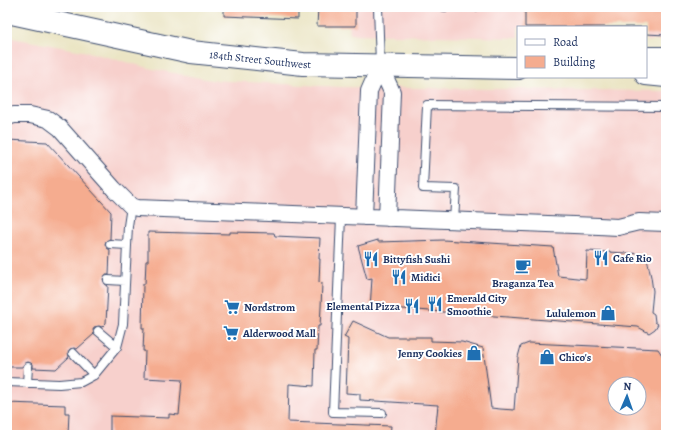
<svg xmlns="http://www.w3.org/2000/svg" width="673" height="442" font-family="Alegreya,serif">
	<style>
		.built { fill: #f7d0cc; fill-rule: evenodd }
		.building { fill: #f5ac8f; fill-rule: evenodd }
		.lines { fill: none; stroke-linecap: round; stroke-linejoin: round }
		.service-casing { stroke: #3a4a6d; stroke-width: 10 }
		.minor-casing { stroke: #3a4a6d; stroke-width: 18 }
		.secondary-casing { stroke: #3a4a6d; stroke-width: 24 }
		.service { stroke: #fff; stroke-width: 8 }
		.minor { stroke: #fff; stroke-width: 16 }
		.secondary { stroke: #fff; stroke-width: 22 }
		.labels { text-anchor: middle; dominant-baseline: central; stroke-width: 4; stroke-linejoin: round; paint-order: stroke }
		.street-label { font-size: 11px; fill: #1b2f5e; stroke: #fff }
		.poi-label { font-size: 11px; font-weight: bold; fill: #1b2f5e; stroke: #fff; text-anchor: start }
	</style>
	<rect width="100%" height="100%" fill="#fff"/>
	<filter id="ink" filterUnits="userSpaceOnUse"><feTurbulence type="fractalNoise" baseFrequency=".025" numOctaves="2"/><feDisplacementMap in="SourceGraphic" scale="8" xChannelSelector="R" yChannelSelector="G"/><feConvolveMatrix kernelMatrix="1 2 1 2 8 2 1 2 1" color-interpolation-filters="sRGB"/></filter>
	<filter id="wash" filterUnits="userSpaceOnUse"><feTurbulence type="fractalNoise" baseFrequency=".012" numOctaves="4" result="noise"/><feDisplacementMap in="SourceGraphic" scale="16" xChannelSelector="R" yChannelSelector="G"/><feGaussianBlur stdDeviation="0.9" result="paint"/><feColorMatrix in="noise" values="0 0 0 0 0 0 0 0 0 0 0 0 0 0 0 0 0 1.4 0 .05"/><feComposite in="paint" operator="in"/></filter>
	<g filter="url(#wash)">
		<rect width="100%" height="100%" fill="#ebe5c5"/>
		<!-- built -->
		<path class="built" d="M348 7H666V41H646V27H518V38L350 34Z
			M7 37 88 52 153 69 211 80 341 87 666 91V435H7ZM615 384H639V408H615Z"/>
		<g id="blocks">
			<!-- building -->
			<path class="building" d="M224 7H298V19L224 16Z
				M318 7H356V26H317Z
				M525 7H666V35L646 34V27H525Z
				M7 140 47 142 111 212 110 239 106 241 105 244 107 248 110 250 109 275H105L103 279 105 284 108 286 106 323 102 327 99 326 94 327 93 330 94 334 77 349 74 348 70 349 68 352 69 357 56 369 33 368V364L28 362 24 364 22 367H7Z
				M148 232 230 234V232L274 233 275 236 320 238 319 259H320L319 282 322 283 321 307 320 326H318L317 350H315L314 386 289 384 288 422 391 426 390 435H110V416L169 418V414L179 415 182 380 144 378 145 351H143L144 328H142L143 284H145L146 261H148Z
				M378 240V242L443 240 553 247 558 276 586 279 587 251 646 254 651 277 653 291 651 312 654 314 655 322 658 324 655 329 649 333 638 327 390 308 370 309 372 278 367 279 358 246Z
				M353 321 388 337H431V341L462 342 483 348 491 408 500 409 514 410 518 357 521 346 529 343 658 349 666 361V435H435L438 405 360 400V394L346 393 348 339 344 337ZM615 384H639V408H615Z
				M7 403 65 405V413H69L68 435H7Z"/>
		</g>
	</g>
	<g filter="url(#ink)">
		<use href="#blocks" fill-opacity="0" stroke="#3a4a6d" stroke-width="1"/>
		<g class="lines">
			<defs>
				<path id="service" d="M378 7 380 64
					M444 7H475
					M341 217 333 412 382 413
					M454 220 456 189 423 188 427 105 666 107
					M110 244 127 245
					M108 280 125 281
					M98 331 117 347
					M73 353 94 375
					M7 382 59 384 81 382 94 375 117 347 123 324 128 226 131 206
					M27 383 28 367"/>
				<path id="minor" d="M380 66 392 92 387 218
					M7 117 14 115H30L48 119 60 128 114 189 131 206 137 208 599 226 618 227 639 222 666 223
					M364 217 369 91 380 66"/>
				<g id="secondary">
					<path id="s1" d="M7 12 191 52 303 64 518 68"/>
					<path d="M646 58H666"/>
					<path d="M646 74 666 76"/>
				</g>
			</defs>
			<!-- service casing -->
			<use href="#service" class="service-casing"/>
			<!-- minor casing -->
			<use href="#minor" class="minor-casing"/>
			<!-- secondary casing -->
			<use href="#secondary" class="secondary-casing"/>
			<!-- service -->
			<use href="#service" class="service"/>
			<!-- minor -->
			<use href="#minor" class="minor"/>
			<!-- secondary -->
			<use href="#secondary" class="secondary"/>
		</g>
	</g>
	<!-- icons -->
	<defs>
		<symbol id="restaurant-bare" viewBox="-9 -9 18 18"><path d="M-5-6h1v4h1v-4h1v4h1v-4h1v5L-1.5 .5V6h-2V.5L-5-1ZM5-6V6H3V1.5H1.5Q1.5-4 5-6Z" fill="#1f6fb2" stroke="#fff" stroke-width="2.5" paint-order="stroke"/></symbol>
		<symbol id="cafe-bare" viewBox="-9 -9 18 18"><path d="M-5.5-4.5H6V0H3Q3 3.5 0 3.5H-2.5Q-5.5 3.5-5.5 0ZM3-3.2v2h1.7v-2ZM-6 4.5H4V6H-6Z" fill="#1f6fb2" stroke="#fff" stroke-width="2.5" paint-order="stroke"/></symbol>
		<symbol id="supermarket-bare" viewBox="-9 -9 18 18"><path d="M-6-5.5h2.5l.6 2H6L4.5 2H-2.5L-4.4-4H-6ZM-1.5 3.2a1.3 1.3 0 1 0 .1 0ZM3 3.2a1.3 1.3 0 1 0 .1 0Z" fill="#1f6fb2" stroke="#fff" stroke-width="2.5" paint-order="stroke"/></symbol>
		<symbol id="shop-bare" viewBox="-9 -9 18 18"><path d="M-5-2.5h2.3a2.7 3.5 0 0 1 5.4 0H5L5.5 6h-11ZM-1.5-2.5h3a1.5 2.3 0 0 0-3 0Z" fill="#1f6fb2" stroke="#fff" stroke-width="2.5" paint-order="stroke"/></symbol>
	</defs>
	<g fill-rule="evenodd">
		<use href="#restaurant-bare" x="590" y="247" width="22" height="22"/>
		<use href="#restaurant-bare" x="360" y="248" width="22" height="22"/>
		<use href="#cafe-bare" x="512" y="255" width="22" height="22"/>
		<use href="#restaurant-bare" x="388" y="266" width="22" height="22"/>
		<use href="#restaurant-bare" x="424" y="293" width="22" height="22"/>
		<use href="#restaurant-bare" x="401" y="295" width="22" height="22"/>
		<use href="#supermarket-bare" x="221" y="296" width="22" height="22"/>
		<use href="#shop-bare" x="597" y="302" width="22" height="22"/>
		<use href="#supermarket-bare" x="220" y="322" width="22" height="22"/>
		<use href="#shop-bare" x="463" y="342" width="22" height="22"/>
		<use href="#shop-bare" x="536" y="346" width="22" height="22"/>
	</g>
	<g class="labels">
		<!-- street labels -->
		<g class="street-label">
			<text stroke="none"><textPath href="#s1" startOffset="258">184th Street Southwest</textPath></text>
		</g>
		<!-- poi labels -->
		<g class="poi-label">
			<text x="613" y="258">Cafe Rio</text>
			<text x="383" y="259">Bittyfish Sushi</text>
			<text x="411" y="277">Midici</text>
			<text x="523" y="283" text-anchor="middle">Braganza Tea</text>
			<text x="447" y="298">Emerald City<tspan x="447" dy="13">Smoothie</tspan></text>
			<text x="400" y="306" text-anchor="end">Elemental Pizza</text>
			<text x="244" y="307">Nordstrom</text>
			<text x="596" y="313" text-anchor="end">Lululemon</text>
			<text x="243" y="333">Alderwood Mall</text>
			<text x="462" y="353" text-anchor="end">Jenny Cookies</text>
			<text x="559" y="357">Chico's</text>
		</g>
	</g>
	<!-- margin -->
	<rect width="673" height="442" fill="none" stroke="#fff" stroke-width="24"/>
	<!-- legend -->
	<rect x="517" y="26" width="130" height="52" fill="#ffffff" stroke="#a4acbf"/>
	<rect x="525" y="39" width="20" height="6" fill="#ffffff" stroke="#a4acbf"/>
	<text x="553" y="46" font-size="12" fill="#1b2f5e">Road</text>
	<rect x="525" y="56" width="20" height="12" fill="#f5ac8f" stroke="#a4acbf"/>
	<text x="553" y="66" font-size="12" fill="#1b2f5e">Building</text>
	<!-- north arrow -->
	<g transform="translate(627 396) rotate(2)"><circle r="19" fill="#ffffff" stroke="#a4acbf"/>
	<path d="M0-3L7 15L0 10L-7 15Z" fill="#1f6fb2"/>
	<text y="-6" font-size="11" font-weight="bold" text-anchor="middle" fill="#1b2f5e">N</text>
	</g>
</svg>
